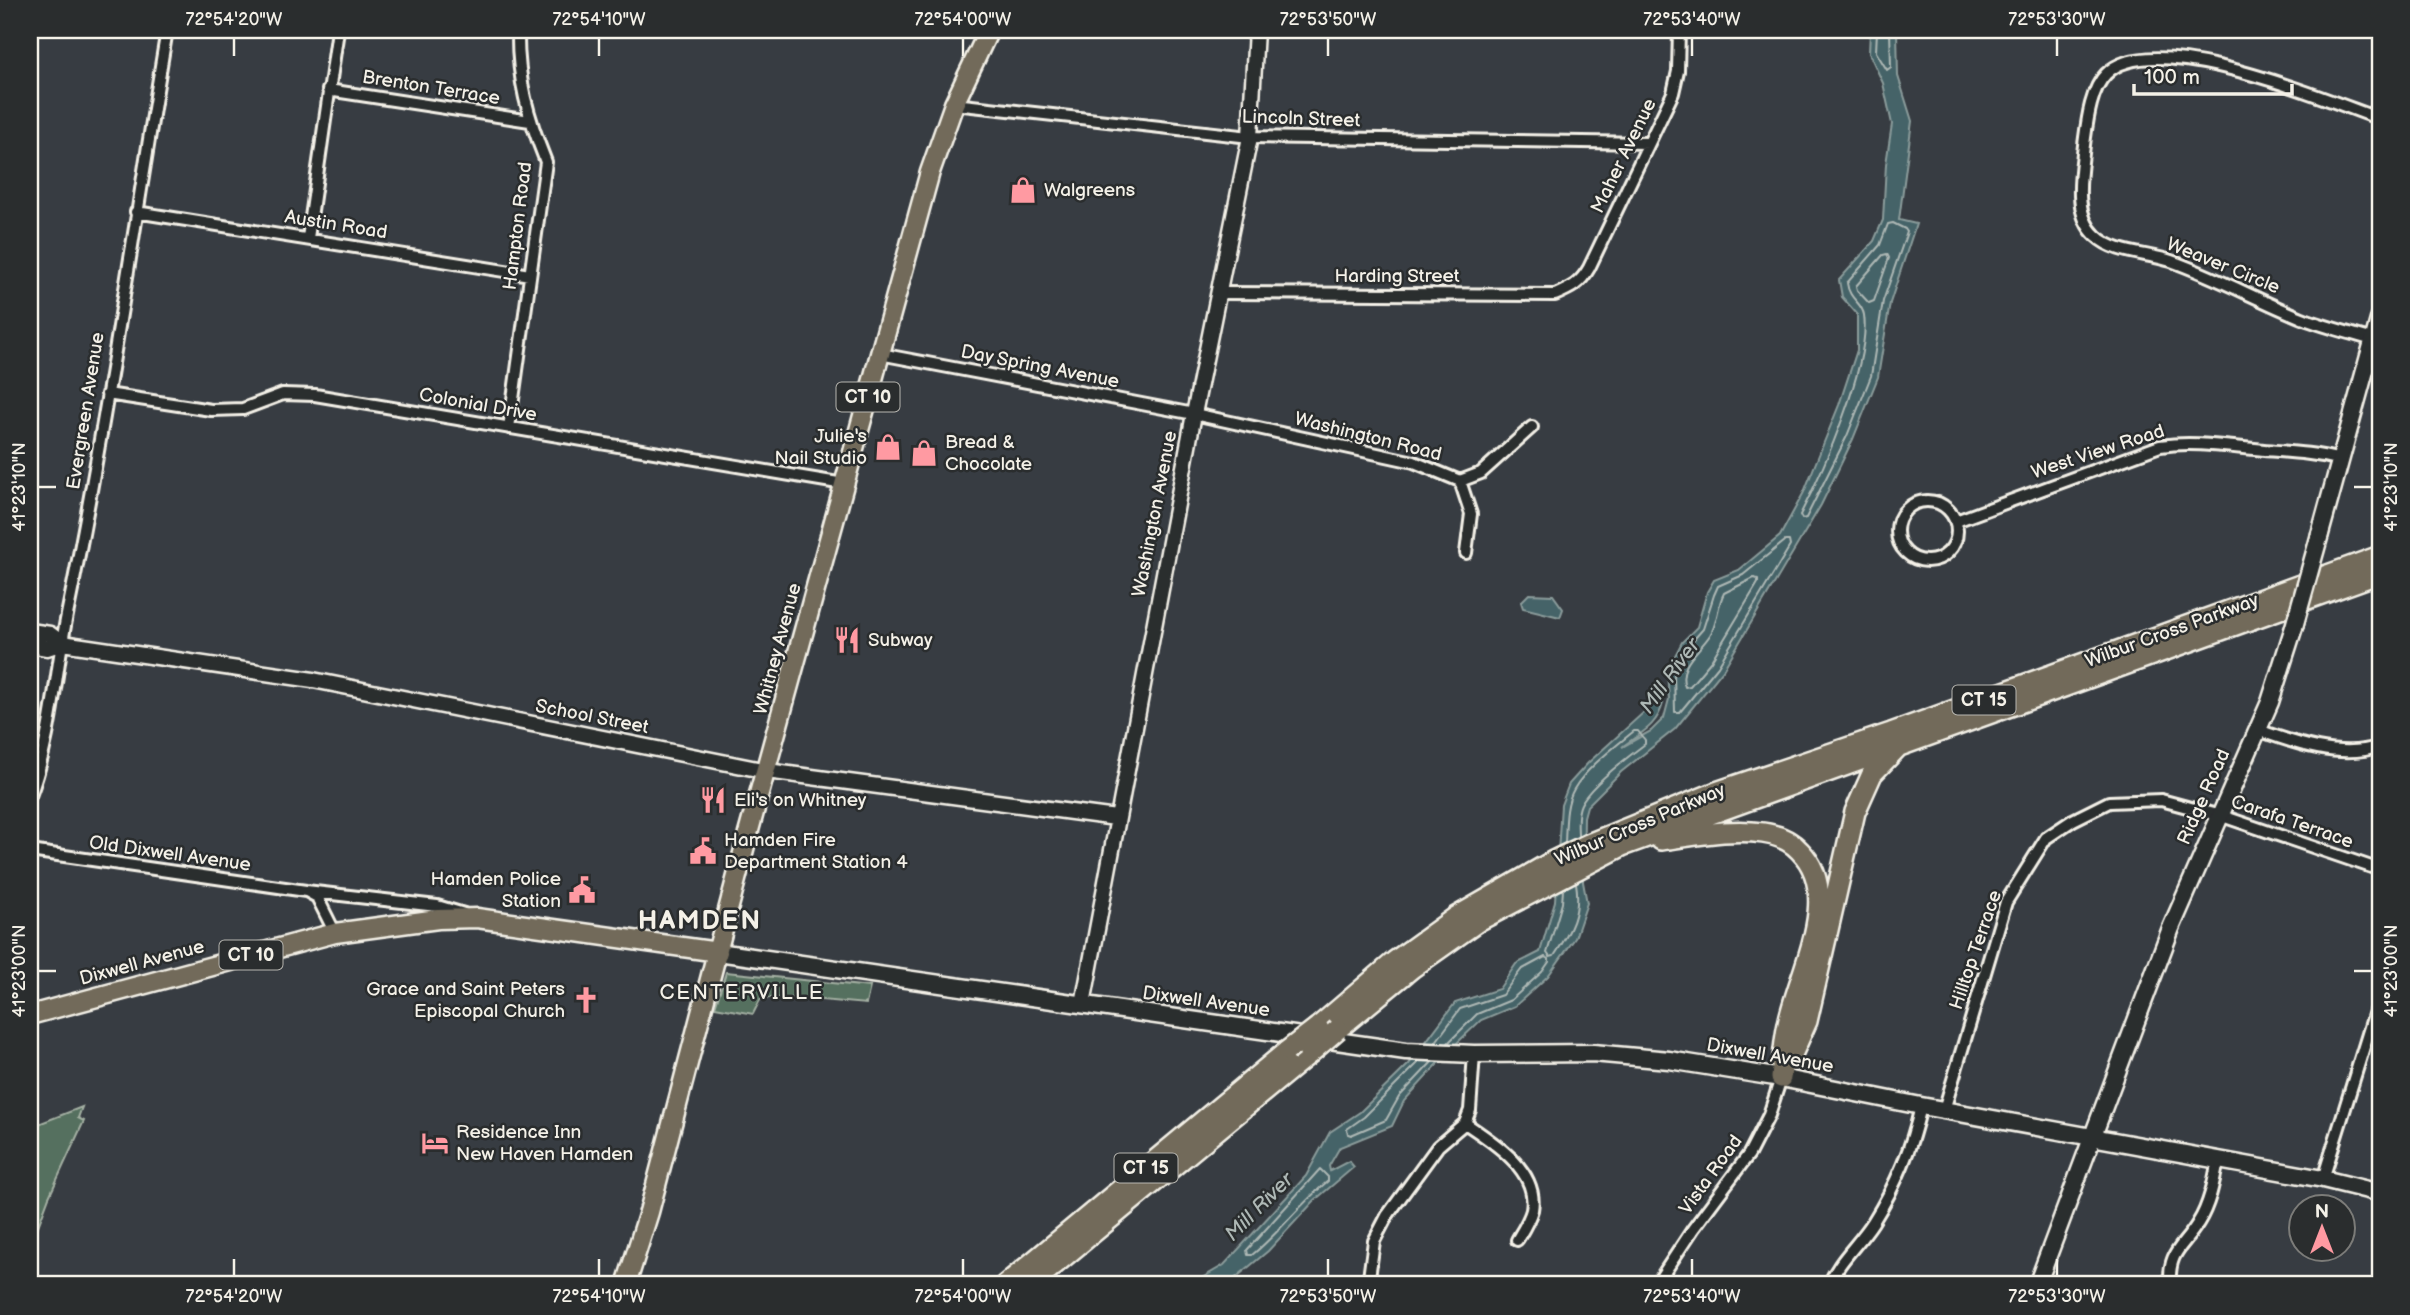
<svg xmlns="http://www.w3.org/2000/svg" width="2410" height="1315" font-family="'Balsamiq Sans',sans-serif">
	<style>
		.green { fill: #556f5e; stroke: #a4b0a3; stroke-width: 2 }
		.water { fill: #456368; stroke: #8b9c9b; stroke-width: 2 }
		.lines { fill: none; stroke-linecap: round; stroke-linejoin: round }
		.shore { stroke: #aeb8b5; stroke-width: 2 }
		.minor-casing { stroke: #f4f1e8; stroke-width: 16 }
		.tertiary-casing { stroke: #f4f1e8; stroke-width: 19 }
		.secondary-casing { stroke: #f4f1e8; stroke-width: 21 }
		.primary-casing { stroke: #f4f1e8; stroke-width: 23 }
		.motorway-casing { stroke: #f4f1e8; stroke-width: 24 }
		.minor { stroke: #2a2d2e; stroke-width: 10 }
		.tertiary { stroke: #2a2d2e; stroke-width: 14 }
		.secondary { stroke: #2a2d2e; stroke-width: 16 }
		.primary { stroke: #726b5a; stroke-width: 18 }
		.motorway { stroke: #726b5a; stroke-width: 19 }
		.secondary-bridge-casing { stroke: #f4f1e8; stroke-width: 21; stroke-linecap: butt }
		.motorway-bridge-casing { stroke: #f4f1e8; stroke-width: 24; stroke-linecap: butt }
		.secondary-bridge { stroke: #2a2d2e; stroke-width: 16 }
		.motorway-bridge { stroke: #726b5a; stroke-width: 19 }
		.ticks { fill: none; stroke: #f4f1e8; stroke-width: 2.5 }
		.labels { text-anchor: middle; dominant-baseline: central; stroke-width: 5; stroke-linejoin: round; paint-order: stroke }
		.shield { fill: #2a2d2e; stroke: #b7b6b0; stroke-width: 2 }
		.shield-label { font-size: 18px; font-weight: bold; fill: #f4f1e8 }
		.street-label { font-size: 19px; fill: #f4f1e8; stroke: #2a2d2e }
		.poi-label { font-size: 19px; fill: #f4f1e8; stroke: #2a2d2e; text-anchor: start }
		.water-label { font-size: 21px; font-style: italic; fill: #aeb8b5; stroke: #2a2d2e }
		.neighbourhood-label { font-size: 21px; letter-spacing: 2px; fill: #f4f1e8; stroke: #2a2d2e }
		.district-label { font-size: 26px; font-weight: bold; letter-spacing: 2px; fill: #f4f1e8; stroke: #2a2d2e }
		.neatline { fill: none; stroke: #f4f1e8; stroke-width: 2.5 }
		.ticks-label { font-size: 18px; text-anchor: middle; fill: #f4f1e8 }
	</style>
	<rect width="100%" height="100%" fill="#373c42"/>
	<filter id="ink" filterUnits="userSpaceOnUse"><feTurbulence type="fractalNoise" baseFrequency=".0143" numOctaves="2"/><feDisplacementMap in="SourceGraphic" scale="14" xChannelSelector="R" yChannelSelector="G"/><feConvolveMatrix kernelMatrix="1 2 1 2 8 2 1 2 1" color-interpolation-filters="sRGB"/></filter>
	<g filter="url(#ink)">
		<!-- green -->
		<path class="green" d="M726 972 870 987 866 1004 799 998H761L753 1014 715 1007Z
			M82 1107 78 1118 84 1121 49 1197 34 1237 30 1241V1123L31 1127Z"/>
		<!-- water -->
		<path class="water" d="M1870 30H1897L1898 76 1912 121 1899 220 1916 224 1890 303 1878 377 1853 439 1821 505 1723 670 1675 729 1621 772 1587 806 1584 817 1583 882 1587 903 1575 938 1548 976 1515 1006 1481 1020 1458 1042 1404 1101 1392 1126 1340 1147 1329 1166 1330 1171 1349 1161 1354 1167 1315 1200 1268 1251 1227 1285H1190L1224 1265 1306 1176 1330 1132 1360 1112 1409 1064 1455 1003 1499 989 1516 964 1540 952 1555 901 1561 805 1569 784 1588 763 1653 704 1652 698 1657 694 1663 703C1657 727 1640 733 1622 747L1651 731 1664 718 1669 699 1667 671 1682 642 1697 627 1707 592 1714 580 1739 570 1780 536 1804 492 1839 405 1857 350V314L1842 297 1839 280 1874 241 1883 220 1886 164 1892 124 1883 83 1869 53Z
			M1529 594 1553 595 1563 609 1560 617 1523 608 1521 602Z"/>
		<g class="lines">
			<!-- shore -->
			<path class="shore" d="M1877 30 1876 52 1887 70 1891 67 1890 30
				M1893 223 1905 229 1907 232 1883 301 1871 376 1847 436 1806 518 1802 519 1800 515C1823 471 1871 363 1864 315 1862 302 1849 300 1847 283L1880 245 1888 224Z
				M1887 254 1889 258 1874 301 1869 303 1857 290 1856 286 1883 255Z
				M1785 541H1789L1790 546 1718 666 1680 712H1675L1674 672 1688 646 1703 629 1714 595 1718 586 1743 575Z
				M1754 578 1758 579V583L1711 661 1690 686 1685 687C1677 665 1700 651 1710 635 1718 623 1717 606 1724 593Z
				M1565 843C1566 825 1565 804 1574 789 1586 768 1616 746 1634 731H1638L1645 740V744C1629 756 1589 787 1581 804 1576 814 1578 826 1578 836
				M1563 890 1562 903 1547 953 1550 957 1554 956C1571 931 1581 913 1576 883
				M1435 1043 1460 1009 1502 995 1521 970 1545 957 1549 959V962L1542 972 1511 1000 1477 1014 1448 1043
				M1420 1061 1364 1117 1347 1129 1348 1134 1351 1135 1386 1120 1399 1097 1432 1062
				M1320 1169 1328 1177V1181C1300 1204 1279 1233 1252 1255H1248L1247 1250Z"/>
			<defs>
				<path id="minor" d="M328 90 530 121
					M954 104 1250 137 1649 143
					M136 212 530 275
					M308 238 338 30
					M1219 293 1555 295C1571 288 1580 284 1589 268L1673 93 1678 71 1679 30
					M2374 340C2350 333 2325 327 2302 318 2258 300 2216 277 2171 261 2147 253 2115 254 2096 236 2072 214 2081 173 2084 145 2087 123 2090 90 2106 74 2152 26 2326 100 2380 119
					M880 354 1194 414 1414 462 1460 481 1471 514 1466 553
					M107 394 211 410 243 409 283 394 315 395 844 484
					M509 428 546 162C528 117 517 79 518 30
					M1460 481 1481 473 1532 427
					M1897 531a30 30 0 1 1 60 0a30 30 0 1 1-60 0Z
					M1956 521 2160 446C2194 441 2229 447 2264 450 2289 452 2315 453 2340 460
					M2258 730C2294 743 2341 760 2380 746
					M30 796C52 738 55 675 67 615 107 421 134 225 167 30
					M30 851 306 891 437 906 464 914
					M308 892 317 897 335 933
					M1944 1110 2006 902 2046 838 2073 820 2109 802 2161 800 2228 818 2380 870
					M1465 1123C1493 1142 1539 1170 1532 1210 1529 1221 1523 1230 1517 1240
					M2323 1179 2380 995
					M1368 1285 1374 1241 1387 1216 1438 1146 1465 1123 1470 1110 1474 1054
					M1656 1285 1693 1229 1749 1154 1769 1115 1781 1078
					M1829 1285C1838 1261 1859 1244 1873 1222 1895 1187 1912 1147 1921 1106
					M2170 1285C2168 1250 2183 1248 2198 1223 2210 1204 2214 1181 2218 1160"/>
				<path id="tertiary" d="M30 631 50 634 62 643 313 680 767 771 1116 818
					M30 645 47 648 62 643
					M1083 1004 1194 414 1250 137 1256 30"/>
				<path id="secondary" d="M2320 534 2380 316
					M718 952 1406 1051 1474 1054 1593 1053 1669 1060 1781 1078 1921 1106 2323 1179 2380 1193
					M2037 1285 2171 928 2270 702 2294 627"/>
				<path id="primary" d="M30 1015 335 933 438 919 477 918 718 952
					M626 1285 649 1212 748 834 930 172 954 104 989 30"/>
				<path id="motorway" d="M1661 840C1694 836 1729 828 1763 833 1777 835 1791 841 1800 851 1844 895 1798 973 1788 1024 1784 1042 1783 1060 1781 1078
					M1318 1027 1395 961 1456 917 1555 860 1588 844 1716 792 1891 733 2380 556
					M1338 1029 1412 968 1480 920 1622 846 2380 573
					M1789 1061 1807 1021 1855 812 1872 774 1898 747
					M1005 1285 1287 1051
					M1030 1285 1309 1054"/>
			</defs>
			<!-- minor casing -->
			<use href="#minor" class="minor-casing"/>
			<!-- tertiary casing -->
			<use href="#tertiary" class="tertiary-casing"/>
			<!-- secondary casing -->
			<use href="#secondary" class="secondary-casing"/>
			<!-- primary casing -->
			<use href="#primary" class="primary-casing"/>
			<!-- motorway casing -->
			<use href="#motorway" class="motorway-casing"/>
			<!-- minor -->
			<use href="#minor" class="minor"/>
			<!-- tertiary -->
			<use href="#tertiary" class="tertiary"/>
			<!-- secondary -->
			<use href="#secondary" class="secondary"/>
			<!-- primary -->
			<use href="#primary" class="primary"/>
			<!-- motorway -->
			<use href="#motorway" class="motorway"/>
			<defs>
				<path id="secondary-bridge" d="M2294 627 2320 534"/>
				<path id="motorway-bridge" d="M1287 1051 1318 1027
					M1309 1054 1338 1029"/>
			</defs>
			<!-- secondary-bridge casing -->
			<use href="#secondary-bridge" class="secondary-bridge-casing"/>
			<!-- motorway-bridge casing -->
			<use href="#motorway-bridge" class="motorway-bridge-casing"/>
			<!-- secondary-bridge -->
			<use href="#secondary-bridge" class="secondary-bridge"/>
			<!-- motorway-bridge -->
			<use href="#motorway-bridge" class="motorway-bridge"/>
		</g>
	</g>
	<!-- ticks -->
	<path class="ticks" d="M234 38V56M599 38V56M963 38V56M1328 38V56M1692 38V56M2057 38V56M38 487H56M2354 487H2372M38 971H56M2354 971H2372M234 1259V1276M599 1259V1276M963 1259V1276M1328 1259V1276M1692 1259V1276M2057 1259V1276"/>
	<!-- icons -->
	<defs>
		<symbol id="shop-bare" viewBox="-9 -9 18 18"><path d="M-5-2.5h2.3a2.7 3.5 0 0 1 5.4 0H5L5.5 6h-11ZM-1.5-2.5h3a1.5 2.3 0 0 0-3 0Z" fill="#ff9aa2" stroke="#2a2d2e" stroke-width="2.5" paint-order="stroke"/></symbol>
		<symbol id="restaurant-bare" viewBox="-9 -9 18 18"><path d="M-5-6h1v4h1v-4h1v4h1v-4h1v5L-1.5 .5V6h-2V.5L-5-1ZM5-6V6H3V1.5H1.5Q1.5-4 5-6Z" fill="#ff9aa2" stroke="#2a2d2e" stroke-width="2.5" paint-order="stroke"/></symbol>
		<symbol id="civic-bare" viewBox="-9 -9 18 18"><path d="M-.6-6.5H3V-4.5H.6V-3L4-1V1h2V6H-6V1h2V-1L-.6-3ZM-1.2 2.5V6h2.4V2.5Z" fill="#ff9aa2" stroke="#2a2d2e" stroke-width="2.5" paint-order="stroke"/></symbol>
		<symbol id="church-bare" viewBox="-9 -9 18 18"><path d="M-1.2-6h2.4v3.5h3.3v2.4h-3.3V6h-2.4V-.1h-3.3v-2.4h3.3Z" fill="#ff9aa2" stroke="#2a2d2e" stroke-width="2.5" paint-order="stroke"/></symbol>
		<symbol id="hotel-bare" viewBox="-9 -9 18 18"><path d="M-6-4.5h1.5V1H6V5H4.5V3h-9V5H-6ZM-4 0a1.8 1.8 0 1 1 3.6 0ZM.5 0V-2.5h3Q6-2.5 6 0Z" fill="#ff9aa2" stroke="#2a2d2e" stroke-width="2.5" paint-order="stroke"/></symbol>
	</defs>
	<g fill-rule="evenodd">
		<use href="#shop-bare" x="1004" y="171" width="38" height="38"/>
		<use href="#shop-bare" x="869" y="428" width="38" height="38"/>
		<use href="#shop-bare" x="905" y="434" width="38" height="38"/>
		<use href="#restaurant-bare" x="828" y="621" width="38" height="38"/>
		<use href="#restaurant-bare" x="694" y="781" width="38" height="38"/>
		<use href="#civic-bare" x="684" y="832" width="38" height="38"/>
		<use href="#civic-bare" x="563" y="871" width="38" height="38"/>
		<use href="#church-bare" x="567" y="981" width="38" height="38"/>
		<use href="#hotel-bare" x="416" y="1124" width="38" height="38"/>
	</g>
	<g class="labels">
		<!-- shield labels -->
		<g class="shield">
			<rect x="836.5" y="382.5" width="63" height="29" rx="5"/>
			<rect x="1952.5" y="685.5" width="63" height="29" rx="5"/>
			<rect x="219.5" y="940.5" width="63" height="29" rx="5"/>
			<rect x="1114.5" y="1153.5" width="63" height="29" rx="5"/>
		</g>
		<g class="shield-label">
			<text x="868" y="397">CT 10</text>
			<text x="1984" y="700">CT 15</text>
			<text x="251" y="955">CT 10</text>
			<text x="1146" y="1168">CT 15</text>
		</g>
		<!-- street labels -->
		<g class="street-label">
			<text transform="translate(431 88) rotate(9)">Brenton Terrace</text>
			<text transform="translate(1301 119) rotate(2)">Lincoln Street</text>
			<text transform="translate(1624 156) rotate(-64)">Maher Avenue</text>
			<text transform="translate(336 225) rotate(9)">Austin Road</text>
			<text transform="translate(518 226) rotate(-83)">Hampton Road</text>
			<text transform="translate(2223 266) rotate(22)">Weaver Circle</text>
			<text x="1397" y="276">Harding Street</text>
			<text transform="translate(1040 367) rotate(11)">Day Spring Avenue</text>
			<text transform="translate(478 405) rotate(10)">Colonial Drive</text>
			<text transform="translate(86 411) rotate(-81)">Evergreen Avenue</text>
			<text transform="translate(1368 437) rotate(14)">Washington Road</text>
			<text transform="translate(2098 452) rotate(-18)">West View Road</text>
			<text transform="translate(1155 514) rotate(-79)">Washington Avenue</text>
			<text transform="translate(2172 631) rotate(-20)">Wilbur Cross Parkway</text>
			<text transform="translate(778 649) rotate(-75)">Whitney Avenue</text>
			<text transform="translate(592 717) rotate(11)">School Street</text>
			<text transform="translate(2204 797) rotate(-66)">Ridge Road</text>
			<text transform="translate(2292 822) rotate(19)">Carafa Terrace</text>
			<text transform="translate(1640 825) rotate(-23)">Wilbur Cross Parkway</text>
			<text transform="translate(170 854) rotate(8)">Old Dixwell Avenue</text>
			<text transform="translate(1976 950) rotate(-71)">Hilltop Terrace</text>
			<text transform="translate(142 963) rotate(-15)">Dixwell Avenue</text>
			<text transform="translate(1206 1002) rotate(8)">Dixwell Avenue</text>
			<text transform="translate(1770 1056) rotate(10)">Dixwell Avenue</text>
			<text transform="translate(1711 1175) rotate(-54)">Vista Road</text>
		</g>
		<!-- poi labels -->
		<g class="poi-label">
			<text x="1044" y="190">Walgreens</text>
			<text x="867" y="436" text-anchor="end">Julie's<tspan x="867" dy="22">Nail Studio</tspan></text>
			<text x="945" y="442">Bread &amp;<tspan x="945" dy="22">Chocolate</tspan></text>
			<text x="868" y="640">Subway</text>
			<text x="734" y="800">Eli's on Whitney</text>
			<text x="724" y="840">Hamden Fire<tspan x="724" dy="22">Department Station 4</tspan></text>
			<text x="561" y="879" text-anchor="end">Hamden Police<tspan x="561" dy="22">Station</tspan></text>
			<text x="565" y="989" text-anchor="end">Grace and Saint Peters<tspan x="565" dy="22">Episcopal Church</tspan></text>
			<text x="456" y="1132">Residence Inn<tspan x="456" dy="22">New Haven Hamden</tspan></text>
		</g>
		<!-- water labels -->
		<g class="water-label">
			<text transform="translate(1670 676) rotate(-54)">Mill River</text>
			<text transform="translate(1259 1207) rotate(-45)">Mill River</text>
		</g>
		<!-- neighbourhood labels -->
		<g class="neighbourhood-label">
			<text x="742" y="992">CENTERVILLE</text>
		</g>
		<!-- district labels -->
		<g class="district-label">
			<text x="700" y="921">HAMDEN</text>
		</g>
	</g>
	<!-- margin -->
	<rect width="2410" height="1315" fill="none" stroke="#2a2d2e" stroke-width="77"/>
	<!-- north arrow -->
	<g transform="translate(2322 1228)"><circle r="33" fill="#2a2d2e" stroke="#7b7b78" stroke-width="2"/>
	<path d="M0-5L12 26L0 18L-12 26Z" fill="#ff9aa2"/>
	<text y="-10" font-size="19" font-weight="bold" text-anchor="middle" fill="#f4f1e8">N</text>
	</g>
	<!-- scale -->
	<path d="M2134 84v10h158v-10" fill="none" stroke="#f4f1e8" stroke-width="3.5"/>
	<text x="2144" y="84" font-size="21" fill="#f4f1e8" stroke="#2a2d2e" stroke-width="5" paint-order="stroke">100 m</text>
	<rect x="38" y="38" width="2334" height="1238" class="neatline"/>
	<g class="ticks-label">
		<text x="234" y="25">72°54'20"W</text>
		<text x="599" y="25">72°54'10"W</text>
		<text x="963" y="25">72°54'00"W</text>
		<text x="1328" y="25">72°53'50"W</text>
		<text x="1692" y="25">72°53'40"W</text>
		<text x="2057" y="25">72°53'30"W</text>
		<text transform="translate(19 487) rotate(-90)" y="6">41°23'10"N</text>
		<text transform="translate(2391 487) rotate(-90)" y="6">41°23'10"N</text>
		<text transform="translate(19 971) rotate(-90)" y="6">41°23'00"N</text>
		<text transform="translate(2391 971) rotate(-90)" y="6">41°23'00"N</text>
		<text x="234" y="1302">72°54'20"W</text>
		<text x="599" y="1302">72°54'10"W</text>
		<text x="963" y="1302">72°54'00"W</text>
		<text x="1328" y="1302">72°53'50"W</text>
		<text x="1692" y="1302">72°53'40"W</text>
		<text x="2057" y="1302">72°53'30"W</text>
	</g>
</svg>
